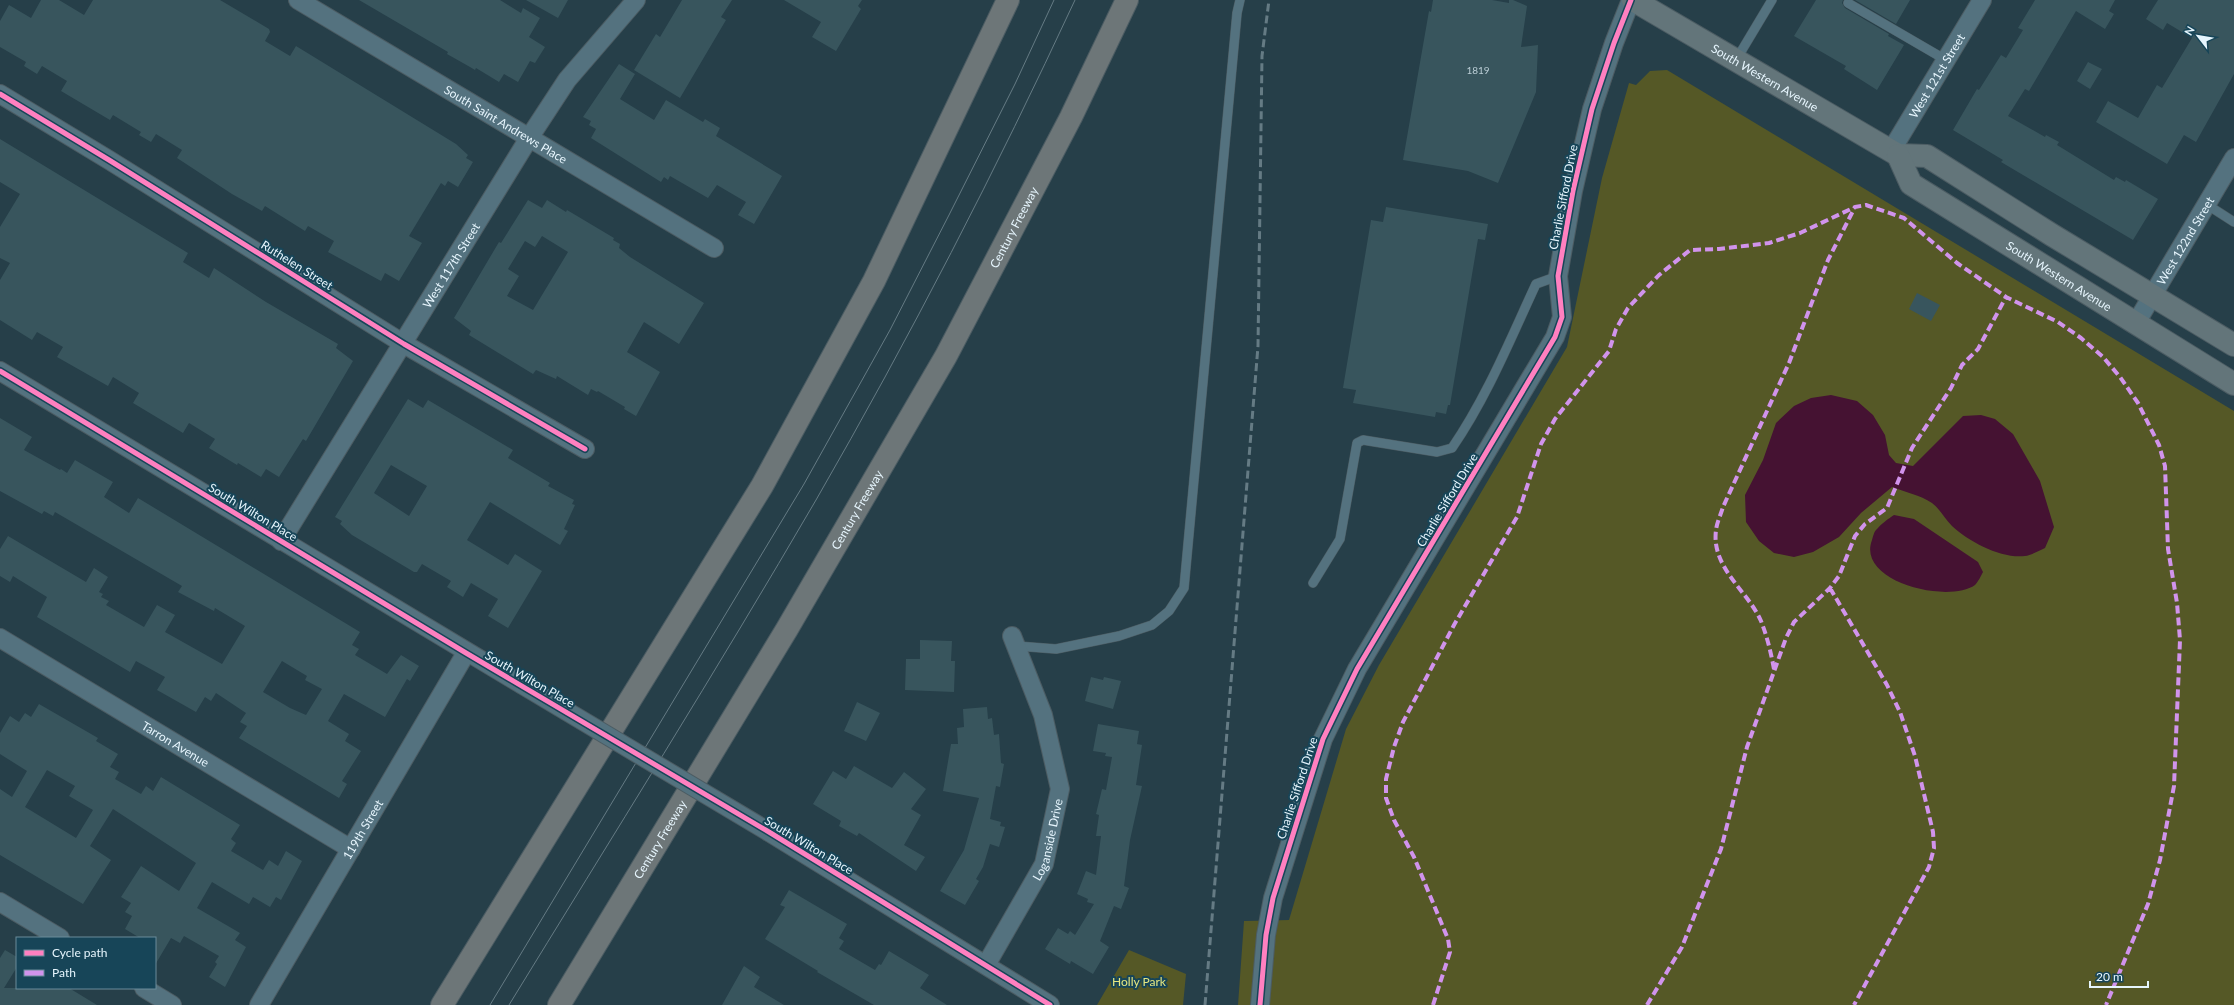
<svg xmlns="http://www.w3.org/2000/svg" width="2234" height="1005" font-family="Lato,sans-serif">
	<style>
		.green { fill: #555826 }
		.water { fill: #451232 }
		.building { fill: #38555d; fill-rule: evenodd }
		.lines { fill: none; stroke-linecap: round; stroke-linejoin: round }
		.service-casing { stroke: #4c5c63; stroke-width: 10 }
		.minor-casing { stroke: #4c5c63; stroke-width: 20 }
		.primary-casing { stroke: #4c5c63; stroke-width: 24 }
		.motorway-casing { stroke: #4c5c63; stroke-width: 24 }
		.service { stroke: #54727f; stroke-width: 9 }
		.minor { stroke: #54727f; stroke-width: 18 }
		.primary { stroke: #63757a; stroke-width: 22 }
		.motorway { stroke: #6d7678; stroke-width: 22 }
		.tram { stroke: #657b84; stroke-width: 1 }
		.rail { stroke: #657b84; stroke-width: 3; stroke-dasharray: 8 4; stroke-linecap: butt }
		.minor-bridge-casing { stroke: #4c5c63; stroke-width: 20; stroke-linecap: butt }
		.minor-bridge { stroke: #54727f; stroke-width: 18 }
		.quiet { stroke: #d193ec; stroke-width: 4; stroke-dasharray: 8 4; stroke-linecap: butt }
		.cycleway-casing { stroke: #174558; stroke-width: 8 }
		.cycleway { stroke: #ff80c0; stroke-width: 5 }
		.labels { text-anchor: middle; dominant-baseline: central; stroke-width: 4; stroke-linejoin: round; paint-order: stroke }
		.number-label { font-size: 10px; fill: #bacdd5 }
		.street-label { font-size: 12px; fill: #e6f5fd; stroke: #174558 }
		.park-label { font-size: 12px; fill: #e6e780; stroke: #174558 }
	</style>
	<rect width="100%" height="100%" fill="#263f49"/>
	<!-- green -->
	<path class="green" d="M1667 70 2234 411V1005H1238L1244 921 1289 920 1346 729 1379 665 1567 347 1602 178 1629 83 1636 85 1650 71Z
		M1129 950 1186 974 1183 1005H1097Z"/>
	<!-- water -->
	<path class="water" d="M1831 395 1857 401 1873 415 1885 435 1889 455 1896 463 1913 466 1963 416 1981 415 1995 419 2013 434 2040 481 2054 527 2045 548C2039 551 2031 555 2025 556 2002 559 1969 542 1952 526 1945 519 1940 509 1932 503 1920 495 1905 492 1892 487L1861 513 1839 537 1813 552 1794 557 1774 553 1759 541 1746 522 1745 495 1763 460 1776 423 1794 406 1811 398Z
		M1894 515 1914 519 1978 562 1983 572C1981 576 1978 582 1975 585 1948 604 1856 582 1872 540 1873 537 1874 531 1877 529 1881 524 1888 519 1894 515Z"/>
	<!-- building -->
	<path class="building" d="M41 0H59L84 15 93 0H220L269 29 270 32 265 41 290 56 296 46 456 144 468 155 466 158 473 162 458 187 448 181 445 186 441 183 409 236 422 243 399 281 385 273 381 281 328 252 334 241 308 226 305 231 265 206 262 211 232 194 177 158 182 150 156 134 151 142 139 135 141 132 113 115 110 120 61 91 67 81 42 66 37 74 24 66 26 62 0 47V21L9 5 31 18Z
		M359 0H500L521 13 523 8 540 18 529 37 545 47 535 63 530 61 518 82 504 74 499 82 476 68 475 70 470 67 447 54 448 52Z
		M526 0H568L558 18Z
		M682 0H732L721 17 726 20 680 98 634 70 656 34 660 37Z
		M784 0H862L858 6 861 9 836 51 812 37 821 22Z
		M1433 0H1492L1509 3V0H1513L1527 6 1521 47 1538 45 1536 92 1498 183 1468 171 1403 160 1429 11 1431 12Z
		M1816 0H1843L1842 3 1845 8 1889 34 1888 36 1904 45 1877 90 1844 69 1846 66 1794 36Z
		M1855 0H1910L1896 24Z
		M2035 0H2115L2109 11 2114 14 2105 29 2076 11 2029 91 2025 89 2008 116 2045 137 2046 135 2059 142 2057 145 2114 180 2116 177 2125 182 2126 180 2158 199 2133 240 2001 162 2003 160 1953 130 1977 89 1979 90 2001 55 2006 58 2023 30 2018 28Z
		M2158 0H2234V74L2196 142 2184 135 2167 164 2096 122 2108 101 2138 118 2157 85 2162 88 2192 38 2167 23 2163 30 2146 19Z
		M2088 62 2102 69 2090 89 2077 81Z
		M619 64 635 74 620 99 654 120 666 100 703 122 705 119 720 128 716 136 782 176 754 224 738 215 746 202 717 185 708 198 670 176 668 180 664 177 661 182 591 138 596 129 589 125 591 121 583 117Z
		M0 139 188 253 183 262 209 278 214 268 266 302 338 344 336 348 353 361 306 441 303 439 279 477 266 469 261 477 238 463 237 465 209 448 215 439 189 423 183 433 133 403 139 393 113 377 108 386 57 357 63 347 37 332 32 340 0 320V280L10 263 0 258V227L20 194 0 182Z
		M528 200 542 208 547 200 566 212 567 210 614 238 613 240 620 244 619 248 630 257 704 303 679 344 644 322 627 352 660 372 636 416 624 409 625 407 598 391 597 392 591 389 588 395 557 376 556 379 536 370 533 374 469 335 471 331 454 318 499 242 501 243ZM542 236 568 252 533 310 507 296 519 276 508 269 525 241 535 247Z
		M1386 207 1488 224 1485 240 1478 239 1450 405H1448L1446 414 1436 412 1435 417 1353 403 1356 390 1343 388 1371 220 1383 222Z
		M1917 293 1940 305 1931 321 1909 309Z
		M408 399 423 408 428 400 513 450 508 458 550 483 548 486 574 500 572 504 575 505 564 529 568 531 560 545 490 502 467 540 508 565 515 554 542 571 508 628 488 616 498 599 471 583 463 597 447 587 451 581 422 564 417 572H414L352 535 340 524 342 521 335 517ZM391 465 427 486 409 516 374 493Z
		M0 418 32 437 24 450 60 470 61 469 67 473 75 460 113 482 104 497 129 513 138 498 360 632 352 645 359 649 355 655 387 674 401 655 419 666 410 681 407 679 385 717 344 694 328 721 349 734 345 741 361 751 342 781 347 784 339 798 239 738 247 726 240 722 246 713 216 693 211 701 205 697 196 712 157 690 165 677 136 661 130 672 37 617 47 597 13 576 10 582 0 576V549L8 536 86 582 94 568 108 577 99 592 103 594 101 597 109 601 106 605 144 627 157 605 175 615 165 632 222 664 245 626 215 608 214 611 178 592 182 586 55 512 53 516 44 511 42 514 0 491ZM282 661 307 676 305 680 322 689 306 715 290 708 263 692Z
		M920 640 952 641 951 661H955L954 692 905 690 906 659H920Z
		M1091 677 1103 680 1104 677 1121 681 1113 709 1085 701Z
		M857 702 880 713 866 741 844 731Z
		M39 704 98 738 96 741 118 754 110 767 119 772 115 779 141 794 146 786 153 791 161 777 240 825 231 839 236 843 231 851 263 870 269 860 278 866 286 851 302 861 281 900 276 897 270 907 253 897 249 904 212 882 197 908 240 933 235 940 246 947 225 987 209 977 217 964 215 962 219 956 184 936 180 943 171 938 155 965V938H140L125 929 132 916 125 912 131 903 121 897 141 866 179 891 196 863 113 809 90 846 111 860 83 904 0 855V789L12 797 27 771 0 754V733L10 716 19 722 25 713 31 717ZM47 770 75 786 69 796 93 810 76 838 25 807Z
		M987 707 988 719 992 718 994 735 999 734 1001 763 1004 764 1000 787 996 786 990 819 1001 822 1000 826 1005 827 999 847 990 844 983 867 976 879 979 881 965 905 940 891 964 850 979 798 943 791 951 744H958L957 728 964 727 963 709Z
		M1098 724 1139 731 1137 744 1142 745 1136 785 1142 786 1130 840 1124 886 1129 888 1121 909 1114 906 1100 941 1109 947 1093 974 1071 961 1070 964 1045 949 1058 928 1068 934 1070 931 1075 935 1094 904 1087 902 1088 899 1077 894 1086 871 1096 875 1101 836H1096L1099 815 1096 814 1102 789 1106 790 1112 757 1105 756 1106 753 1093 751Z
		M854 766 892 788 904 772 926 789 911 809 921 815 904 845 925 857 916 871 859 833 857 836 839 826 841 821 813 804 833 771 846 779Z
		M789 890 847 924 839 938 844 941 839 949 875 970 879 964 881 965 889 951 929 975 920 988 947 1005H874L817 972 818 971 765 939 785 907 780 905Z
		M5 950 17 957V967L4 988H69L97 1005H0V958Z
		M744 966 760 977 754 987 784 1005H722Z"/>
	<g class="lines">
		<defs>
			<path id="service" d="M1848 3 1946 60
				M1736 60 1772 0
				M2206 204 2234 222
				M1313 583 1340 539 1357 443 1363 440 1437 452 1452 448C1487 397 1510 340 1536 284L1558 276
				M1017 646 1056 649 1119 636 1152 625 1169 611 1184 588 1237 13 1240 0"/>
			<g id="minor">
				<path id="s1" d="M298 0 714 248"/>
				<path d="M0 94 109 160 404 344 585 449"/>
				<path id="s2" d="M1891 151 1982 0"/>
				<path id="s3" d="M2136 323 2234 158"/>
				<path d="M0 371 521 684"/>
				<path id="s4" d="M281 541 529 138 567 80 636 0"/>
				<path id="s5" d="M0 638 351 849"/>
				<path d="M769 832 1050 1005"/>
				<path d="M0 902 60 938"/>
				<path id="s6" d="M986 965 1044 864 1060 789 1043 715 1012 636"/>
				<path d="M144 988 172 1005"/>
				<path id="s7" d="M259 1005 466 653"/>
				<path d="M1260 1005 1266 935 1273 898 1323 739 1357 669 1555 337 1562 317 1558 276 1573 191 1592 109 1614 43 1631 0"/>
			</g>
			<g id="primary">
				<path id="s8" d="M1633 0 1898 155 1927 156 2052 235 2234 345"/>
				<path id="s9" d="M1898 155 1911 184 2234 384"/>
			</g>
			<g id="motorway">
				<path d="M442 1005 762 486 874 281 1008 0"/>
				<path id="s10" d="M559 1005 787 629 946 356 1071 117 1127 0"/>
			</g>
		</defs>
		<!-- service casing -->
		<use href="#service" class="service-casing"/>
		<!-- minor casing -->
		<use href="#minor" class="minor-casing"/>
		<!-- primary casing -->
		<use href="#primary" class="primary-casing"/>
		<!-- motorway casing -->
		<use href="#motorway" class="motorway-casing"/>
		<!-- service -->
		<use href="#service" class="service"/>
		<!-- minor -->
		<use href="#minor" class="minor"/>
		<!-- primary -->
		<use href="#primary" class="primary"/>
		<!-- motorway -->
		<use href="#motorway" class="motorway"/>
		<!-- tram -->
		<path class="tram" d="M490 1005 804 484 890 330 949 215 1015 84 1054 0
			M509 1005C612 837 717 670 816 500 910 337 996 170 1075 0"/>
		<!-- rail -->
		<path class="rail" d="M1205 1005 1258 346 1262 56 1269 0"/>
		<defs>
			<path id="minor-bridge" d="M521 684 769 832"/>
		</defs>
		<!-- minor-bridge casing -->
		<use href="#minor-bridge" class="minor-bridge-casing"/>
		<!-- minor-bridge -->
		<use href="#minor-bridge" class="minor-bridge"/>
		<!-- quiet -->
		<path class="quiet" d="M1830 588 1887 685 1900 712 1915 756 1933 832 1934 848 1929 867 1854 1005
			M1774 669C1771 653 1767 636 1761 621 1748 591 1711 568 1716 530 1717 522 1721 514 1723 507L1789 363 1828 260 1855 207
			M1433 1005 1450 952 1448 939 1414 857 1394 820 1386 798V779L1394 747 1403 722 1454 625 1517 517 1541 444 1555 419 1609 351 1616 329 1628 308 1659 275 1690 250 1719 249 1769 243 1800 233 1855 207 1866 205 1904 218 1957 263 2006 297 2058 322 2081 338 2103 357 2120 377 2138 403 2159 445 2165 466 2168 549 2177 603 2180 640 2174 786 2160 860 2148 904 2106 1005
			M1647 1005 1682 947 1721 849 1747 747 1786 638 1794 622 1830 588 1839 576 1855 536 1865 524 1887 508 1912 448 1951 388 1962 365 1978 349 2006 297"/>
		<defs>
			<path id="cycleway" d="M0 94 109 160 404 344 585 449
				M0 371 466 653 769 832 1050 1005
				M1260 1005 1266 935 1273 898 1323 739 1357 669 1555 337 1562 317 1558 276 1573 191 1592 109 1614 43 1631 0"/>
		</defs>
		<!-- cycleway casing -->
		<use href="#cycleway" class="cycleway-casing"/>
		<!-- cycleway -->
		<use href="#cycleway" class="cycleway"/>
	</g>
	<g class="labels">
		<!-- number labels -->
		<g class="number-label">
			<text x="1478" y="70">1819</text>
		</g>
		<!-- street labels -->
		<g class="street-label">
			<text stroke="none"><textPath href="#s2" startOffset="88">West 121st Street</textPath></text>
			<text stroke="none"><textPath href="#s8" startOffset="153">South Western Avenue</textPath></text>
			<text stroke="none"><textPath href="#s1" startOffset="242">South Saint Andrews Place</textPath></text>
			<text transform="translate(1563 197) rotate(-79)">Charlie Sifford Drive</text>
			<text stroke="none"><textPath href="#s10" startOffset="901">Century Freeway</textPath></text>
			<text stroke="none"><textPath href="#s3" startOffset="96">West 122nd Street</textPath></text>
			<text transform="translate(297 265) rotate(32)">Ruthelen Street</text>
			<text stroke="none"><textPath href="#s4" startOffset="324">West 117th Street</textPath></text>
			<text stroke="none"><textPath href="#s9" startOffset="206">South Western Avenue</textPath></text>
			<text transform="translate(1447 500) rotate(-59)">Charlie Sifford Drive</text>
			<text stroke="none"><textPath href="#s10" startOffset="578">Century Freeway</textPath></text>
			<text transform="translate(253 512) rotate(31)">South Wilton Place</text>
			<text transform="translate(530 679) rotate(30)">South Wilton Place</text>
			<text stroke="none"><textPath href="#s5" startOffset="205">Tarron Avenue</textPath></text>
			<text transform="translate(1297 788) rotate(-72)">Charlie Sifford Drive</text>
			<text stroke="none"><textPath href="#s7" startOffset="204">119th Street</textPath></text>
			<text stroke="none"><textPath href="#s6" startOffset="141">Loganside Drive</textPath></text>
			<text stroke="none"><textPath href="#s10" startOffset="194">Century Freeway</textPath></text>
			<text transform="translate(809 845) rotate(31)">South Wilton Place</text>
		</g>
		<!-- park labels -->
		<g class="park-label">
			<text x="1139" y="981">Holly Park</text>
		</g>
	</g>
	<!-- legend -->
	<rect x="16" y="937" width="140" height="52" fill="#174558" stroke="#6a8b9a"/>
	<rect x="24" y="950" width="20" height="6" fill="#ff80c0" stroke="#6a8b9a"/>
	<text x="52" y="957" font-size="12" fill="#e6f5fd">Cycle path</text>
	<rect x="24" y="970" width="20" height="6" fill="#d193ec" stroke="#6a8b9a"/>
	<text x="52" y="977" font-size="12" fill="#e6f5fd">Path</text>
	<!-- north arrow -->
	<g transform="translate(2198 36) rotate(301)" stroke="#174558" stroke-width="3" paint-order="stroke">
	<path d="M0-3L7 15L0 10L-7 15Z" fill="#e6f5fd"/>
	<text y="-6" font-size="11" font-weight="bold" text-anchor="middle" fill="#e6f5fd">N</text>
	</g>
	<!-- scale -->
	<path d="M2090 981v6h58v-6" fill="none" stroke="#e6f5fd" stroke-width="2"/>
	<text x="2096" y="981" font-size="12" fill="#e6f5fd" stroke="#174558" stroke-width="3" paint-order="stroke">20 m</text>
</svg>
